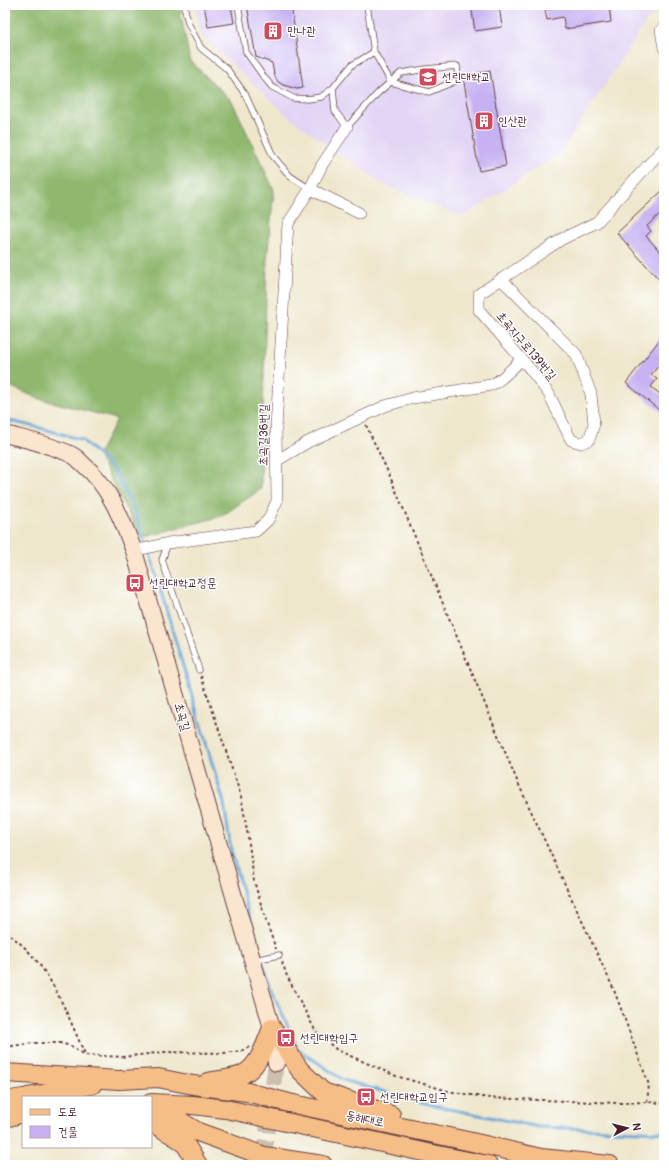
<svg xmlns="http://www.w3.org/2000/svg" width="669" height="1170" font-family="Pangolin,'Poor Story',sans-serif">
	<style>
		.built { fill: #e1d4f4 }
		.forest { fill: #8fb86e; stroke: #6c6c4c }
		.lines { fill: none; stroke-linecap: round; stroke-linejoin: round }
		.stream { stroke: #64a3d6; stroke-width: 3 }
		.building { fill: #c6b2f2 }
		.secondary-tunnel { stroke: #cdbfac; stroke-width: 16; stroke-dasharray: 16 8; stroke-linecap: butt }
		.lane-casing { stroke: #633d43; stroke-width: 7 }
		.street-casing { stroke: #633d43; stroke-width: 12 }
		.secondary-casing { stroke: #633d43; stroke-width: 18 }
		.primary-casing { stroke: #633d43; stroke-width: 20 }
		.path { stroke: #633d43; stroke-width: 2; stroke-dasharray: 3 3; stroke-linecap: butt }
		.lane { stroke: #fff; stroke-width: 5.5 }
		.street { stroke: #fff; stroke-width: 11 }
		.secondary { stroke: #fbe5cf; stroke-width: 16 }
		.primary { stroke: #f6be87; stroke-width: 18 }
		.labels { text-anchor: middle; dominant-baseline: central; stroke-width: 3; stroke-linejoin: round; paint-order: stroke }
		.poi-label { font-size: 12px; fill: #4a1f2b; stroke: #fff; text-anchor: start }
		.street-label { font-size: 12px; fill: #4a1f2b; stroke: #fff }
	</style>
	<rect width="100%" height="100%" fill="#fff"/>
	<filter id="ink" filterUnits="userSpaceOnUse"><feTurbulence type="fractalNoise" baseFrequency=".025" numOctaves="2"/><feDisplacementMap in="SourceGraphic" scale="8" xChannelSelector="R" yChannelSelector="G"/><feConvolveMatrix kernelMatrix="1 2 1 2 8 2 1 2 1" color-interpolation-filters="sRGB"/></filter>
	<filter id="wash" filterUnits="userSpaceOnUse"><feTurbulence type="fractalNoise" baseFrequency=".012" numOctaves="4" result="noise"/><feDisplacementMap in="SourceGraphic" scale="16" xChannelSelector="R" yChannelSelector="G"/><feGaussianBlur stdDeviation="0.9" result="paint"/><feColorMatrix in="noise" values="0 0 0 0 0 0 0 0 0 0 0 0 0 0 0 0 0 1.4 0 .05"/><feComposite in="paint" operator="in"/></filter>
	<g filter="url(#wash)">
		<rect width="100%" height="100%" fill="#eee7cc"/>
		<!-- built -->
		<path class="built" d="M195 5H664V9L648 19 560 153 463 217 383 184 289 117 201 36Z"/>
		<!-- forest -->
		<path class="forest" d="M5 5H179L190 61 232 101 274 190 267 260 261 489 222 516 141 538 98 455 117 419 37 398 5 384Z"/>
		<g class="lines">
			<!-- stream -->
			<path class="stream" d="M5 420 37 427 82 440 113 469 135 511 155 572 224 803 231 850 256 942 272 991 298 1049 343 1080 429 1105 539 1127 664 1132"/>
		</g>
		<g id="blocks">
			<!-- building -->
			<path class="building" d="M204 5H231L234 23 208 27Z
				M247 5H291L303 88 297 89 283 85 277 81 274 74 272 63 256 57Z
				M471 5H499L502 27 475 31Z
				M544 5H609L611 22 565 29 563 17 547 20Z
				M490 71 506 166 479 171 463 76Z
				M664 189V210L647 226 651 231 646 236 664 256V285L617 233Z
				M664 334V359L651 375 657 379 651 387 664 397V414L626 383Z"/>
		</g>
	</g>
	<g filter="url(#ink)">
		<use href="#blocks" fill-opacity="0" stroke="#633d43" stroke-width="1"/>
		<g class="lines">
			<!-- secondary-tunnel -->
			<path class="secondary-tunnel" d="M264 1156 276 1063"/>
			<defs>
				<path id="lane" d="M184 5 188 23 201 48 227 69 245 94 273 156 290 176 310 189
					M238 5 246 52 263 76 272 87 293 98 308 99 321 97 333 88
					M367 5 374 52 391 82 429 92 458 80 457 66 426 69 401 73 379 92 347 127 335 111 333 88 352 65 374 52
					M168 543 162 560 199 670
					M254 960 279 955"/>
				<path id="street" d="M664 28 661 30 664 48
					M310 189 359 213
					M501 279 576 354 591 394 594 424 589 440 581 443 571 440 549 394 531 370 479 310V294L562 239 597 222 628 187 664 148
					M276 461 308 442 385 406 413 398 491 385C504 379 511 369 522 359
					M134 551 168 543 256 531 268 520 277 501 276 428 288 224 310 189 322 165 347 127"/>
				<path id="secondary" d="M5 434C27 440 52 445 72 455 77 457 80 462 84 465 110 487 122 520 134 551L272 1028 276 1063"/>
				<path id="primary" d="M272 1028 300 1070 323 1092 391 1115
					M5 1073 119 1080 158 1078 193 1085 247 1092 289 1103 472 1142 541 1158 610 1165
					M208 1082C218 1080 230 1079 239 1076 258 1070 265 1045 272 1028
					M27 1097 92 1085
					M5 1101 23 1098
					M151 1103 193 1105 226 1109 428 1153 488 1165
					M151 1103 198 1132 264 1156 323 1165
					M5 1118 23 1113
					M151 1122 184 1142 198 1165"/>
			</defs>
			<!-- lane casing -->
			<use href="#lane" class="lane-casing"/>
			<!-- street casing -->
			<use href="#street" class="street-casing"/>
			<!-- secondary casing -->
			<use href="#secondary" class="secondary-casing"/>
			<!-- primary casing -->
			<use href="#primary" class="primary-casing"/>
			<!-- path -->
			<path class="path" d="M366 425 388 472 518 783 614 990 649 1085 647 1102
				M201 676 241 796 248 836 254 881 266 921 276 949
				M5 932C48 959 65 1010 85 1054
				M282 962 287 976 316 1032 337 1050 396 1076 448 1091 489 1098 619 1103 647 1102 664 1103
				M5 1047 33 1043H60L71 1046 85 1055 123 1057 164 1052 224 1053 241 1051 249 1047"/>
			<!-- lane -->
			<use href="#lane" class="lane"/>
			<!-- street -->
			<use href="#street" class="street"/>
			<!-- secondary -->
			<use href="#secondary" class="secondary"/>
			<!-- primary -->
			<use href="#primary" class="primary"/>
		</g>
	</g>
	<!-- icons -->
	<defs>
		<symbol id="building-square" viewBox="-11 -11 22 22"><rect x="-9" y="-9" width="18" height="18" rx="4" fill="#d1495b" stroke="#fff"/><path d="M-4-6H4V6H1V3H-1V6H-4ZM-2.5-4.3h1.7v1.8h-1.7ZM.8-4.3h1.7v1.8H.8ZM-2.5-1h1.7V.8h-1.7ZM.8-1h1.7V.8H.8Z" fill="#fff"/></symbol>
		<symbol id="university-square" viewBox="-11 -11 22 22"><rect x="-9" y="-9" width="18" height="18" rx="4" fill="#d1495b" stroke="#fff"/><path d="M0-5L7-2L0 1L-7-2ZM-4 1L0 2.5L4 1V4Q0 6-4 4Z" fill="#fff"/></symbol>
		<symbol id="bus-square" viewBox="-11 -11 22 22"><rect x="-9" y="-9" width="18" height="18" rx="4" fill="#d1495b" stroke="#fff"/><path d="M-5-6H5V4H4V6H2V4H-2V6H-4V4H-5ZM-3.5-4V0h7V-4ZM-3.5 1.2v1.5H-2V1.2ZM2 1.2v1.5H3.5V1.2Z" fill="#fff"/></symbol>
	</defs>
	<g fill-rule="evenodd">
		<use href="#building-square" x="262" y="20" width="22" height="22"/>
		<use href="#university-square" x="417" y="66" width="22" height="22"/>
		<use href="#building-square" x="473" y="110" width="22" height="22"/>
		<use href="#bus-square" x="124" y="572" width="22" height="22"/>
		<use href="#bus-square" x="275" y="1027" width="22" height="22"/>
		<use href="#bus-square" x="355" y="1086" width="22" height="22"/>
	</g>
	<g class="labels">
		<!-- poi labels -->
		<g class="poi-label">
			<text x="287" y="31">만나관</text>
			<text x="442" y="77">선린대학교</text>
			<text x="498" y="121">인산관</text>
			<text x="149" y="583">선린대학교정문</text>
			<text x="300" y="1038">선린대학입구</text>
			<text x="380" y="1097">선린대학교입구</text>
		</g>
		<!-- street labels -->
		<g class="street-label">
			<text transform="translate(526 346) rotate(50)">초곡지구로139번길</text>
			<text transform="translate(264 435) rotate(-89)">초곡길36번길</text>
			<text transform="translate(182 717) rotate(74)">초곡길</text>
			<text transform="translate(365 1119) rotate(12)">동해대로</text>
		</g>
	</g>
	<!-- margin -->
	<rect width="669" height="1170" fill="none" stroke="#fff" stroke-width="20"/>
	<!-- legend -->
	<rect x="22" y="1096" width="130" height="52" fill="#ffffff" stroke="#b7a5aa"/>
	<rect x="30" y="1109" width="20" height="6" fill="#f6be87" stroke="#b7a5aa"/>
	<text x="58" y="1116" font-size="12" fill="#4a1f2b">도로</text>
	<rect x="30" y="1126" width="20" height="12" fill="#c6b2f2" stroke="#b7a5aa"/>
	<text x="58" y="1136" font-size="12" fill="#4a1f2b">건물</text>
	<!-- north arrow -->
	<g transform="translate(627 1128) rotate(83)" stroke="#ffffff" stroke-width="3" paint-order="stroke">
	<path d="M0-3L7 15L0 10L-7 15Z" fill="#4a1f2b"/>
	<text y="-6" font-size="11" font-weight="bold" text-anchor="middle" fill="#4a1f2b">N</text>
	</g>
</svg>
